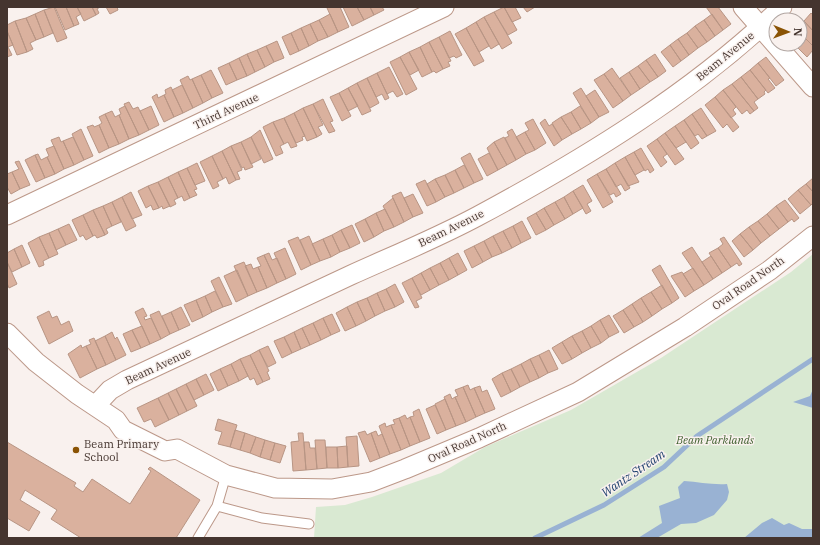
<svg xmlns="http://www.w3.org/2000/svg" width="820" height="545" font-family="'IBM Plex Serif',serif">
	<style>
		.green { fill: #d9e9d2 }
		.water { fill: #99b2d3 }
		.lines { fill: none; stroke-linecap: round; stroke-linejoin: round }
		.stream { stroke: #99b2d3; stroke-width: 5 }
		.building { fill: #dab19e; stroke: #b89584 }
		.service-casing { stroke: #bc9889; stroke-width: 11 }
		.minor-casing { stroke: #bc9889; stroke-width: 21 }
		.service { stroke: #fff; stroke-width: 9 }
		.minor { stroke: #fff; stroke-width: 19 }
		.poi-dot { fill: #8a5304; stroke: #f9f1ee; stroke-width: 1.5 }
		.labels { text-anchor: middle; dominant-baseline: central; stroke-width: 3; stroke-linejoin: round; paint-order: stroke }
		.street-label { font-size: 11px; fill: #45352f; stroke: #f9f1ee }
		.park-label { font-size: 11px; font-style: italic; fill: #3e5f2d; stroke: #f9f1ee }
		.poi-label { font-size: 11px; fill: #45352f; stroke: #f9f1ee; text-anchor: start }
		.water-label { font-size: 12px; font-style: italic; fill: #224470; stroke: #f9f1ee }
	</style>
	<rect width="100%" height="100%" fill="#f9f1ee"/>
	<!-- green -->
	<path class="green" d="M813 254V538H314L316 507 345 505 372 497 441 473 485 447 571 410 661 358 791 272Z"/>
	<!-- water -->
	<path class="water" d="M813 389V408L793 402 810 396Z
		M684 481C699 482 712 485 727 484L729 492 727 500 714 515 696 523 681 524 657 538H638L662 523 659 506 680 498 678 487Z
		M772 518 784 525 789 523 802 529H813V538H744L762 523Z"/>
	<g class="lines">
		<!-- stream -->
		<path class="stream" d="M535 538 604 505 664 467 697 436 813 359"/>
	</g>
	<!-- building -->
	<path class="building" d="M54 7 67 38 57 42 44 10Z
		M55 7H66L74 26 65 30Z
		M66 7H77L81 14 76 17 79 24 74 26Z
		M77 7H92L96 15 84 21Z
		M92 7H100L97 9 99 13 96 15Z
		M106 7H117L118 10 110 14Z
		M330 7H340L349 27 338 32 327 8Z
		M343 7H357L364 20 352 26Z
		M357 7H370L374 15 364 20Z
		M370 7H382L384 10 374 15Z
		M504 7 517 30 508 35 494 12Z
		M504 7H515L521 18 512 22Z
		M523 7H535L527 12Z
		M706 7H718L731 24 723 30Z
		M44 10 53 33 44 37 35 14Z
		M494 12 512 43 502 49 484 17Z
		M811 13 813 15V31L804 21Z
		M35 14 44 37 36 40 26 18Z
		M330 14 338 32 328 37 319 20Z
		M712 14 723 30 715 36 704 20Z
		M484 17 499 44 491 49 476 22Z
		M26 18 36 40 30 43 33 49 27 52 15 21Z
		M319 20 328 37 318 41 310 24Z
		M704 20 715 36 707 42 695 26Z
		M15 21 27 52 17 55 7 31V25Z
		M804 21 813 31V46L800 33V25Z
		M476 22 489 46 479 52 466 28Z
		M310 24 318 41 309 46 301 28Z
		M695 26 707 42 698 48 687 33Z
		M301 28 309 46 299 51 291 33Z
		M466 28 484 61 474 66 455 34Z
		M7 31 13 45 8 47 12 55 7 57Z
		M450 31 462 55 456 58 454 56 449 58 439 37Z
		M291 33 299 51 290 55 282 37Z
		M687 33 698 48 689 55 678 39Z
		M800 33 813 46V50L807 57 794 44H800Z
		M439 37 451 61 448 62 450 66 443 69 429 42Z
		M678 39 689 55 681 61 670 45Z
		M277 41 284 58 274 62 266 46Z
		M429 42 443 69 436 73 434 71 432 72 420 47Z
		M670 45 681 61 673 67 661 52Z
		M266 46 274 62 265 67 257 50Z
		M420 47 432 72 422 77 409 52Z
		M257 50 265 67 255 72 247 54Z
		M409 52 419 70 410 75 400 57Z
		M247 54 255 72 247 76 239 58Z
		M655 54 666 71 658 77 646 60Z
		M400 57 417 89 406 95 390 62Z
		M766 57 784 80 776 86 758 63Z
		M239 58 247 76 237 80 229 63Z
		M646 60 658 77 650 82 638 66Z
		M229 63 237 80 226 85 218 68Z
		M758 63 770 78 768 79 775 88 768 93 750 70Z
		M638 66 650 82 640 89 629 72Z
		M389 67 403 94 397 97 393 91 387 94 377 73Z
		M612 68 631 95 623 101 604 74Z
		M211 70 223 93 212 98 201 75Z
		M750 70 766 90 764 92 765 94 758 99 741 77Z
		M629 72 640 89 631 95 620 78Z
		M377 73 389 98 385 100 382 94 376 97 367 78Z
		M604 74 623 101 613 108 594 80Z
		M201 75 212 98 203 103 192 79Z
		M188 76 190 80 192 79 203 103 193 108 180 80Z
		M741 77 758 99 754 102 758 108 754 111 732 84Z
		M367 78 379 103 370 108 357 83Z
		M357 83 371 111 362 115 348 88Z
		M732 84 754 111 750 114 747 110 742 114 723 90Z
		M182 85 193 108 183 113 172 90Z
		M171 87 183 113 174 117 164 95 166 94 165 90Z
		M348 88 358 106 348 111 339 93Z
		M581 88 599 117 591 123 573 93Z
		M595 90 609 112 599 117 586 96Z
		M723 90 736 107 733 110 736 114 731 118 715 97Z
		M339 93 351 116 342 121 330 97Z
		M157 94 158 98 164 95 174 117 164 122 152 97Z
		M715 97 739 127 733 132 727 124 723 128 705 105Z
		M323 99 333 121 330 122 335 131 329 133 313 104Z
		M129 102 133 109 138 107 149 130 139 135 124 104Z
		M313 104 323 125 318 127 322 134 317 137 303 108Z
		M125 106 139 135 129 139 119 115 121 114 119 109Z
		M151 106 159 125 149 130 140 111Z
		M580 106 591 123 581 129 571 112Z
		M303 108 317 137 307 141 294 113Z
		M701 108 716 131 707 136 692 114Z
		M112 111 115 117 119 115 129 139 119 144 105 114Z
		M571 112 581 129 572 134 561 117Z
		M294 113 305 136 302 137 303 140 296 143 284 118Z
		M105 114 119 144 109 148 99 125 102 123 99 117Z
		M692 114 707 136 702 139 698 134 695 136 684 120Z
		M561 117 572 134 562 140 552 123Z
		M284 118 297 146 291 148 288 142 284 144 273 122Z
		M533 119 546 143 535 150 525 132 529 130 525 123Z
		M545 119 549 126 552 124 562 140 554 146 540 123Z
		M684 120 699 143 691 149 675 126Z
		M273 122 284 144 280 146 283 153 276 156 263 127Z
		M93 125 94 127 99 125 109 148 99 153 87 127Z
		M675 126 686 142 676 148 665 133Z
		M81 129 93 156 84 160 72 134Z
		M512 129 526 154 516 160 505 138 509 136 507 132Z
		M260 130 273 159 264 163 251 137Z
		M525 132 535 150 526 154 516 137Z
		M665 133 684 159 675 165 657 139Z
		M59 137 61 142 63 141 74 165 64 169 51 140Z
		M73 137 84 160 74 165 63 141Z
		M251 137 261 159 251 164 241 142Z
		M504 137 516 160 507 165 494 142Z
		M657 139 667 154 663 157 667 162 661 167 647 146Z
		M241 142 253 167 245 170 244 167 242 168 231 146Z
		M494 142 507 165 498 170 487 148Z
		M54 146 64 169 55 174 47 157 49 156 46 149Z
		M231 146 242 170 237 172 240 179 236 180 222 151Z
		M641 148 654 170 650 173 648 169 645 171 634 152Z
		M222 151 236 180 229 184 226 177 223 179 212 156Z
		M634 152 644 170 635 175 625 157Z
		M470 153 483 179 474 183 461 158Z
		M489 153 498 170 487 176 478 159Z
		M38 154 41 160 47 157 55 174 45 178 35 155Z
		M35 155 45 178 36 182 25 160Z
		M212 156 223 179 217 182 219 186 213 189 200 162Z
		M625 157 639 182 628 186 615 163Z
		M19 161 30 185 20 189 12 172 19 169 15 162Z
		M197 163 205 181 195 185 187 168Z
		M615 163 630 188 625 191 621 184 616 187 606 169Z
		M464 165 474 183 464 188 455 170Z
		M187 168 197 189 194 190 197 195 190 198 178 172Z
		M606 169 621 194 616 197 614 193 610 195 597 174Z
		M455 170 464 188 454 193 445 175Z
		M12 172 20 189 11 194 7 187V174Z
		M178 172 190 198 184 201 182 196 178 198 168 177Z
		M597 174 613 202 603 208 587 180Z
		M445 175 454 193 445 197 435 179Z
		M168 177 178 198 174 200 176 204 170 207 158 182Z
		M813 178V192L806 184Z
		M435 179 445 197 436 202 427 184Z
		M425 180 436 202 427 206 416 184Z
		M158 182 170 206 163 209 162 206 159 208 148 186Z
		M806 184 813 192V203L811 205 798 190Z
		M583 185 592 201 587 204 591 211 586 214 573 191Z
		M148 186 159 208 153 210 151 205 146 208 138 191Z
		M798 190 811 205 800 214 788 199Z
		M573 191 583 208 573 214 564 197Z
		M131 192 142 215 132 219 122 197Z
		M401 192 413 217 404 222 392 196Z
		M413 194 423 213 413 217 404 198Z
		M122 197 136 226 126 231 112 202Z
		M564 197 573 214 565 219 555 202Z
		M393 198 404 222 394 227 383 206Z
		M785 200 799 218 794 222 792 219 788 222 776 206Z
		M112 202 121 222 112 226 103 206Z
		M555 202 565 219 554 225 544 208Z
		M103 206 112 226 106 229 108 233 105 235 93 210Z
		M776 206 788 222 779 229 767 214Z
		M544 208 554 225 546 230 536 213Z
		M385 209 394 227 384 231 376 213Z
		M93 210 105 235 97 238 95 235 93 236 83 215Z
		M376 213 384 231 374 237 365 219Z
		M536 213 546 230 536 235 527 218Z
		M767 214 779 229 770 236 758 221Z
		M83 215 93 236 86 240 83 235 80 237 72 220Z
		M365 219 374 237 364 242 355 224Z
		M522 221 531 238 521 243 513 226Z
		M758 221 770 236 761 243 749 227Z
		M69 224 77 240 66 245 58 229Z
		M352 225 360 243 350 248 341 230Z
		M513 226 521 243 512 248 503 231Z
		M749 227 761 243 753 250 740 234Z
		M58 229 66 245 56 250 49 233Z
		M341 230 350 248 340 252 332 235Z
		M503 231 512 248 502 253 493 236Z
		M49 233 58 254 49 258 39 237Z
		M740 234 753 250 744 257 732 241Z
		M332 235 340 252 331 257 323 239Z
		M309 236 320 261 311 265 300 240Z
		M493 236 502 253 492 257 484 241Z
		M39 237 49 258 43 261 44 265 39 267 28 243Z
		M298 237 311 265 301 270 288 241Z
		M724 237 742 264 739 266 737 263 731 267 718 248 723 244 720 239Z
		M323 239 331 257 320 261 312 244Z
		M484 241 492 257 483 262 474 246Z
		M22 245 30 263 22 267 14 249Z
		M474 246 483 262 472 268 464 251Z
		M692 247 713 279 704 285 682 253Z
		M285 248 296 274 286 279 274 253Z
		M718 248 731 267 722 273 709 253Z
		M14 249 22 267 12 272 7 262V253Z
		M269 253 272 260 277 258 286 279 277 283 264 255Z
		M458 253 467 270 458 275 449 258Z
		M264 255 277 283 267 288 258 267 261 266 257 258Z
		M711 256 722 273 713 279 702 262Z
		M449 258 458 275 449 280 440 263Z
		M7 262 17 284 9 288 7 283Z
		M244 262 257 292 248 296 234 266Z
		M440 263 449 280 439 285 430 268Z
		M251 264 253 269 258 267 267 288 257 292 245 266Z
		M660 265 679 298 672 303 652 270Z
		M430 268 439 285 430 290 421 273Z
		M693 268 704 285 694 291 683 274Z
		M237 270 248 296 236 302 224 276Z
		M682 272 694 291 685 297 671 276Z
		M421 273 430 290 421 295 412 278Z
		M219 277 232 304 223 307 211 281Z
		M412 278 422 298 416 301 419 307 415 308 402 283Z
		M395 284 404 302 395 307 386 289Z
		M662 285 672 303 662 309 651 292Z
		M386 289 395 307 385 311 377 293Z
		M215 291 223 307 212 312 205 296Z
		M651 292 662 309 652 316 641 298Z
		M377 293 385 311 375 316 367 298Z
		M205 296 212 312 203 317 196 300Z
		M367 298 375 316 366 321 357 302Z
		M641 298 652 316 643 322 632 304Z
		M196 300 203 317 192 322 184 305Z
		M357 302 366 321 356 326 347 307Z
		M632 304 643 322 634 327 623 310Z
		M181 307 190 325 179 330 171 312Z
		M347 307 356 326 345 331 336 313Z
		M143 308 147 316 144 317 145 320 151 318 161 339 150 344 135 312Z
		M623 310 634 327 624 333 613 316Z
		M49 311 52 318 57 316 61 325 69 321 73 331 49 344 37 317Z
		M159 311 170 334 161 339 150 315Z
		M171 312 179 330 170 334 162 316Z
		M332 314 340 331 331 335 323 318Z
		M609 315 619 332 609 337 600 320Z
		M323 318 331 335 321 340 313 323Z
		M600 320 609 337 601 343 591 326Z
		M313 323 321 340 310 345 302 328Z
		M142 326 150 344 141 348 132 330Z
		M591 326 601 343 591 348 582 331Z
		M302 328 310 345 301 349 294 332Z
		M132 330 141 348 131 352 123 334Z
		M582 331 591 348 582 353 572 336Z
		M112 332 115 339 117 337 126 355 116 360 105 336Z
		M294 332 301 349 292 353 284 337Z
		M105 336 116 360 106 365 95 341Z
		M572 336 582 353 572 359 562 342Z
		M284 337 292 353 282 358 274 341Z
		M94 338 106 365 97 369 86 346 91 344 89 340Z
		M562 342 572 359 562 364 552 348Z
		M81 345 82 348 86 346 97 369 80 378 68 354Z
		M268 346 276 363 268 367 259 350Z
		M259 350 269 371 267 372 270 379 263 382 250 355Z
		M549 350 558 369 548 373 539 355Z
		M250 355 263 382 257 385 254 378 250 380 240 359Z
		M539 355 548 373 539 378 530 359Z
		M240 359 248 376 239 381 231 364Z
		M530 359 539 378 530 382 521 364Z
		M231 364 239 381 228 386 220 369Z
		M521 364 530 382 520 387 511 369Z
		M220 369 228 386 218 391 210 374Z
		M511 369 520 387 511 392 502 373Z
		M502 373 511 392 501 397 492 379Z
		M206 374 214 390 204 395 196 379Z
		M196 379 204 395 194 400 186 384Z
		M186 384 197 406 187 411 176 389Z
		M468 385 470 390 474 388 485 413 476 417 463 387Z
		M480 386 482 392 487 390 495 409 485 413 474 388Z
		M463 387 476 417 466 422 455 397 458 396 455 390Z
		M176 389 187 411 179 415 168 393Z
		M168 393 179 415 169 420 158 398Z
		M450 394 452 399 455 397 466 422 456 426 444 397Z
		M158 398 169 420 155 427 151 419 144 422 137 408Z
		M445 399 456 426 446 430 435 404Z
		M435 405 446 430 437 434 426 409Z
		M419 409 430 438 420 442 410 417 414 416 413 412Z
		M405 415 407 419 410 417 420 442 410 446 399 418Z
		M399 418 410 446 401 450 391 425 395 424 393 420Z
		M218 419 237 425 230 447 218 444 222 432 215 430Z
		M385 423 386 427 391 425 401 450 390 454 379 426Z
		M235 430 245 433 240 450 230 447Z
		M365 431 367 435 371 433 380 458 370 462 358 433Z
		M376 431 378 436 382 434 390 454 380 458 371 433Z
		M245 433 256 437 250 453 240 450Z
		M298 433H303L306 470 293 471 291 442 299 441Z
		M357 436 359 466 348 467 346 437Z
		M256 437 265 440 260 457 250 453Z
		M265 440 275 443 270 460 260 457Z
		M315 440H325L327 468 317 469Z
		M7 442 76 483 74 486 83 492 92 479 130 504 151 471 148 469 150 467 200 500 176 538H81L51 519 57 510 25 490 20 500 40 512 29 531 7 518Z
		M304 442H309L310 448H315L317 469 306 470Z
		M275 443 286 446 280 463 270 460Z
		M347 446 348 467 338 468 337 447Z
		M326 447H337L338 468H327Z"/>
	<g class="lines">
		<defs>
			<path id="service" d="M217 506 262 518 309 524
				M198 538 217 506 226 475"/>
			<path id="minor" d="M743 7 813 87
				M7 215 444 7
				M7 333 36 362 77 394 116 420 123 430 165 451 177 449 226 475 275 488 332 489 371 482 405 469 479 438 578 392 685 327 770 270 813 236
				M95 406 110 390 127 380C202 345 276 310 351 275 393 256 437 238 478 216 586 158 694 92 782 7"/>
		</defs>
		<!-- service casing -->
		<use href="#service" class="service-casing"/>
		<!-- minor casing -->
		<use href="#minor" class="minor-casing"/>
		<!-- service -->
		<use href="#service" class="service"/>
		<!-- minor -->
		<use href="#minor" class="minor"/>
	</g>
	<!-- markers -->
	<circle class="poi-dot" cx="76" cy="450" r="4"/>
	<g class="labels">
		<!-- street labels -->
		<g class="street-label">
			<text transform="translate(725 56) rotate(-39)">Beam Avenue</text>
			<text transform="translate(226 111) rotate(-25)">Third Avenue</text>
			<text transform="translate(451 228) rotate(-26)">Beam Avenue</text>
			<text transform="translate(748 283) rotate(-35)">Oval Road North</text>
			<text transform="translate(158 366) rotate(-25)">Beam Avenue</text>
			<text transform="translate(467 442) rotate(-24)">Oval Road North</text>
		</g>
		<!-- park labels -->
		<g class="park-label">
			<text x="715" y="440">Beam Parklands</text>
		</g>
		<!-- poi labels -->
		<g class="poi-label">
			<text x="84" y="444">Beam Primary<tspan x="84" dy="13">School</tspan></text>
		</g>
		<!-- water labels -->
		<g class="water-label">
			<text transform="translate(633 473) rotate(-34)">Wantz Stream</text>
		</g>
	</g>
	<!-- border -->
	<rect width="820" height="545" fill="none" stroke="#45352f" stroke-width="16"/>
	<!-- north arrow -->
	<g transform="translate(788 32) rotate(91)"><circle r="19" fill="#f9f1ee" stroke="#b1a6a2"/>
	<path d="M0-3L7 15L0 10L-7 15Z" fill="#8a5304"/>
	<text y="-6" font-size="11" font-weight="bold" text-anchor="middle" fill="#45352f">N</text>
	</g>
</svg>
